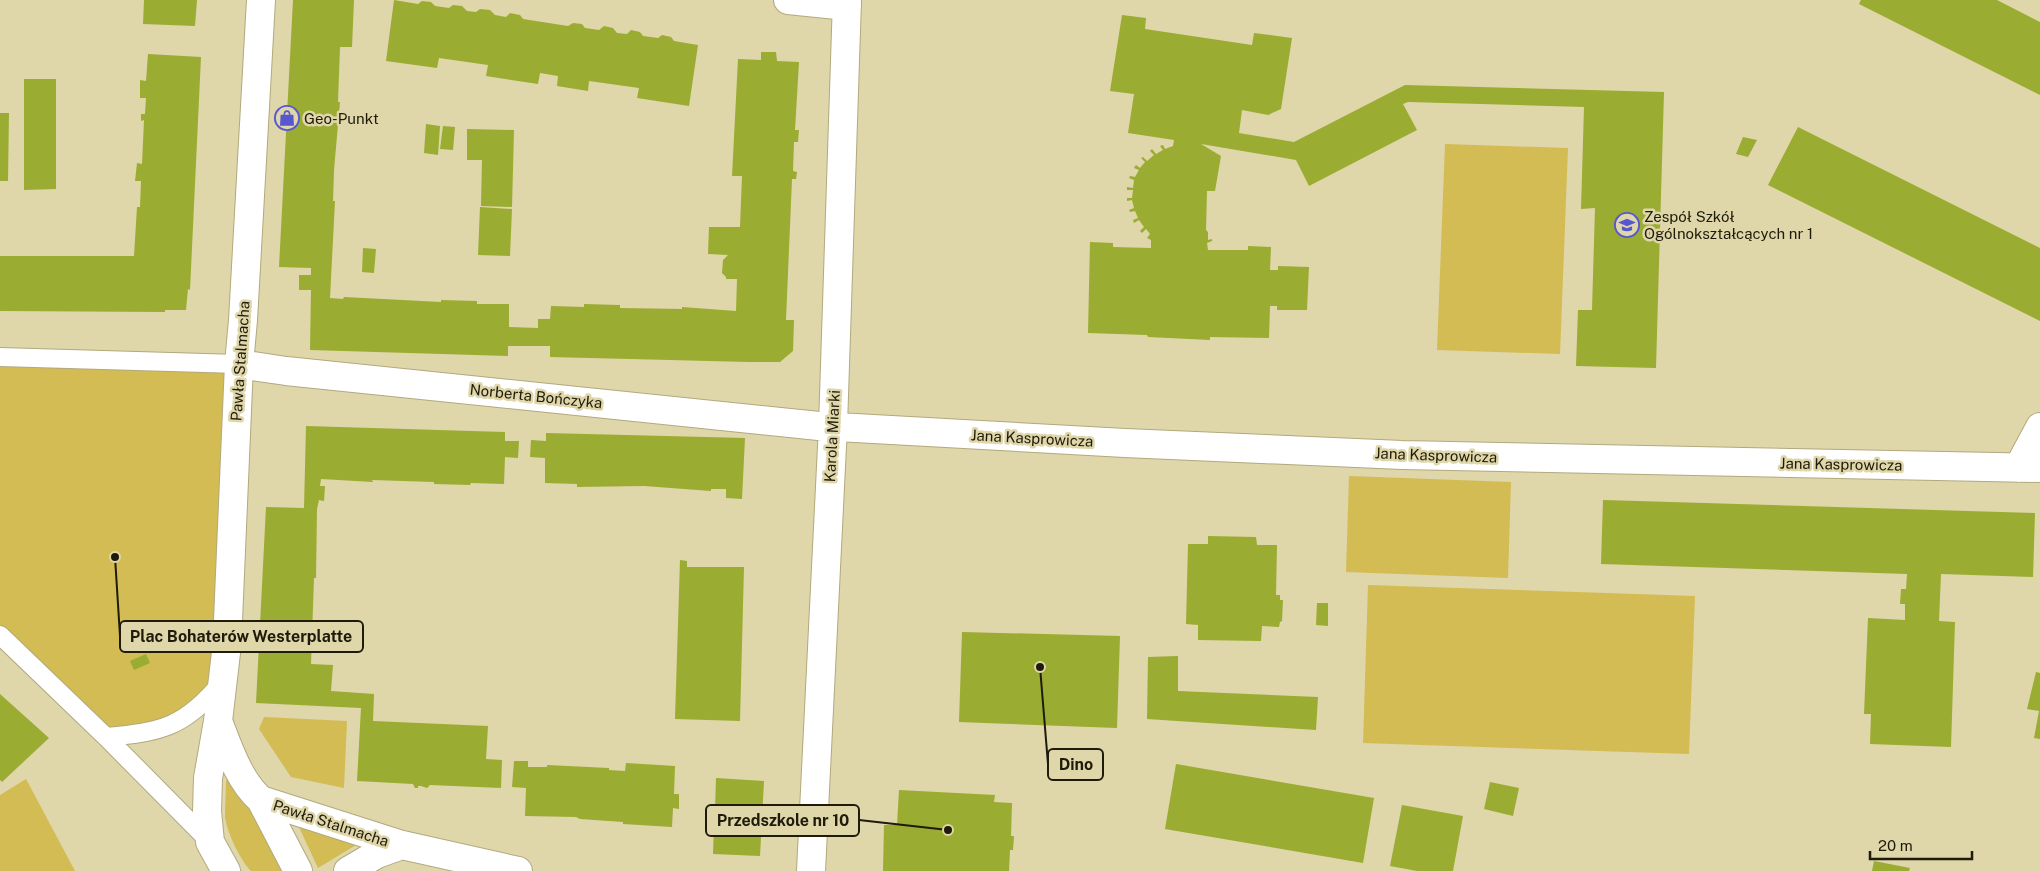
<svg xmlns="http://www.w3.org/2000/svg" width="2040" height="871" font-family="'Public Sans',sans-serif">
	<style>
		.green { fill: #d2bc53 }
		.building { fill: #9aac32 }
		.lines { fill: none; stroke-linecap: round; stroke-linejoin: round }
		.lane-casing { stroke: #b2a97e; stroke-width: 20 }
		.street-casing { stroke: #b2a97e; stroke-width: 30 }
		.lane { stroke: #fff; stroke-width: 18 }
		.street { stroke: #fff; stroke-width: 28 }
		.labels { text-anchor: middle; dominant-baseline: central; stroke-width: 5; stroke-linejoin: round; paint-order: stroke }
		.poi-label { font-size: 15px; fill: #1f1b0a; stroke: #dfd6aa; text-anchor: start }
		.street-label { font-size: 15px; fill: #1f1b0a; stroke: #dfd6aa }
		.leader { fill: none; stroke: #1f1b0a; stroke-width: 2 }
		.callout-dot { fill: #1f1b0a; stroke: #dfd6aa; stroke-width: 2 }
		.callout { fill: #dfd6aa; stroke: #1f1b0a; stroke-width: 2 }
		.callout-label { font-size: 16px; text-anchor: middle; font-weight: bold; fill: #1f1b0a }
	</style>
	<rect width="100%" height="100%" fill="#dfd6aa"/>
	<!-- green -->
	<path class="green" d="M1445 144 1568 148 1560 354 1437 350Z
		M0 357 239 364 224 679 191 714 106 737 0 635Z
		M1349 476 1511 482 1508 578 1346 572Z
		M1368 585 1695 596 1689 754 1363 743Z
		M264 717 347 721 344 788 291 777 259 729Z
		M26 779 75 871H0V795Z
		M226 780 233 782 286 863 287 871H251C240 860 227 832 225 817 225 805 226 792 226 780Z
		M299 827 361 842 318 868Z"/>
	<!-- building -->
	<path class="building" d="M144 0H197L195 26 143 24Z
		M293 0H354L352 47H340L338 102H340L334 170 333 201H335L330 298 343 299 344 297 441 302V300L477 301V304H509V327L538 328V319H550L551 306 584 307V304L620 305V308L682 309V307L736 311 737 279H726V277L722 273 723 260 728 255 708 254 709 227H740L742 176H732L738 59 761 60V52H776L777 61 799 62 795 130H799L798 142H794L793 171 797 172 796 179H792L786 320H794L793 351 780 362H749L550 357V346H508V356L310 350 311 290H299V275H311V268L279 267Z
		M394 0 418 4 422 1 431 2 435 6 449 8 453 5 462 6 467 11 476 12 480 9 490 10 495 15 506 17 510 13 520 15 523 19 568 26 573 23 582 24 585 28 599 30 604 26 613 28 617 33 627 34 631 30 640 32 643 36 658 38 662 35 671 37 674 41 698 45 689 106 637 98 639 88 589 81 588 91 557 86 558 76 540 73 538 84 486 76 488 65 439 58 437 68 386 61Z
		M1861 0H1997L2040 22V95L1859 4Z
		M1122 15 1146 18 1145 29 1252 45 1254 33 1292 38 1281 109 1268 115 1242 110 1239 133 1294 142 1405 85 1664 92 1656 368 1576 366 1578 310H1592L1595 208 1581 209 1584 107 1408 102 1403 104 1417 130 1309 186 1296 160 1201 144 1221 156 1215 191H1207L1206 230 1208 232V240L1212 239V241L1207 243 1208 250H1248V246L1271 247 1270 270H1278V266L1309 267 1307 310H1277V306H1270L1269 338 1210 337V340L1148 337 1147 335 1088 333 1090 242 1113 243V247L1151 248V240L1147 238 1150 234 1146 229 1142 233 1140 231 1144 227 1139 220 1134 223 1133 220 1138 218 1135 211 1130 212 1129 210 1134 208 1132 200 1127 201V198H1132L1133 190H1127V187L1133 188 1134 180 1129 178 1130 176 1135 177 1139 170 1134 168 1136 165 1140 168 1145 162 1141 158 1143 157 1147 161 1154 155 1150 151 1152 149 1156 154 1163 150 1160 146 1163 145 1165 149 1173 146 1174 140 1128 133 1134 94 1110 91Z
		M148 54 201 57 190 290 188 289 186 310H165V312L0 311V256H134L137 207H140L141 181H135L137 163 142 164 144 120 141 121V114H145L146 98H140V80L146 81Z
		M24 79H56V189L24 190Z
		M0 113H9L8 181H0Z
		M426 124 440 126 438 155 424 153Z
		M443 126 455 127 453 150 440 149Z
		M1798 127 2040 248V321L1768 185Z
		M467 129 514 130 512 207 481 206 482 160H467Z
		M1743 137 1757 140 1748 157 1736 154Z
		M480 207 512 209 510 256 478 255Z
		M363 248 376 249 374 273 362 272Z
		M306 426 505 432V441H519L518 458 505 457 504 484 471 483 470 485 434 484V482L372 480 373 482 321 479 320 486H325L324 501 319 500 317 509 316 578H314L311 664 333 665 331 691 374 694 373 721 488 726 486 759 502 760 501 788 430 785 427 788 421 786H418V788H415L413 784 357 781 361 708 256 703 266 507 304 508Z
		M546 433 745 438 742 499 726 498V489H711V491L644 486 577 487V484L545 483V458L530 457 531 440 546 441Z
		M1603 500 2035 513 2033 577 1941 574 1939 621 1955 622 1951 747 1870 744 1871 714H1864L1868 618 1905 620V604H1900L1901 589H1906L1907 574 1601 564Z
		M1208 536 1256 537 1257 545H1277L1276 595H1280V600H1283L1282 621 1280 622 1279 627 1262 626 1261 641 1198 640V625L1186 624 1188 544H1208Z
		M680 560 687 561V567H744L740 721 675 719Z
		M1317 603H1328V626L1316 625Z
		M962 632 1120 636 1117 728 959 722Z
		M146 654 150 663 134 670 130 661Z
		M1178 656V691L1318 697 1316 730 1147 719 1148 657Z
		M2036 672 2040 673V739L2034 738 2039 711 2027 709Z
		M0 694 49 738 2 782 0 780Z
		M514 761H528V767H547V765L609 768V770L625 771 626 763 675 766 674 794H679V809L673 808 672 827 623 824V822L580 819 576 817 525 816 526 788 512 787Z
		M1176 764 1374 798 1363 863 1165 829Z
		M716 778 764 781 760 856 713 854 714 823H709L705 819H708L706 810 715 809Z
		M1490 782 1519 788 1513 816 1484 809Z
		M899 790 995 795 994 802 1012 803 1011 836H1014L1013 850H1010L1009 871H883L884 825H897Z
		M1402 805 1463 816 1453 871H1417L1390 866Z
		M1874 861 1910 868 1909 871H1872Z"/>
	<g class="lines">
		<defs>
			<path id="lane" d="M0 357 239 364
				M0 635 106 737 210 842
				M106 737C162 732 185 727 222 682"/>
			<path id="street" d="M788 0 847 6
				M239 364 286 371 819 426 1125 443 1402 455 2040 468
				M2018 468 2040 427
				M218 721C228 747 239 781 261 800L402 845 518 871
				M261 800 298 871
				M226 871 210 842 207 811 208 778 218 721 227 644 239 364 243 320 261 0
				M348 871 377 854 402 845
				M811 871 833 426 847 0"/>
		</defs>
		<!-- lane casing -->
		<use href="#lane" class="lane-casing"/>
		<!-- street casing -->
		<use href="#street" class="street-casing"/>
		<!-- lane -->
		<use href="#lane" class="lane"/>
		<!-- street -->
		<use href="#street" class="street"/>
	</g>
	<!-- icons -->
	<defs>
		<symbol id="shop-ring" viewBox="-11 -11 22 22"><circle r="9.5" fill="#dfd6aa" stroke="#5758cf" stroke-width="1.5"/><path d="M-5-2.5h2.3a2.7 3.5 0 0 1 5.4 0H5L5.5 6h-11ZM-1.5-2.5h3a1.5 2.3 0 0 0-3 0Z" fill="#5758cf"/></symbol>
		<symbol id="school-ring" viewBox="-11 -11 22 22"><circle r="9.5" fill="#dfd6aa" stroke="#5758cf" stroke-width="1.5"/><path d="M0-5L7-2L0 1L-7-2ZM-4 1L0 2.5L4 1V4Q0 6-4 4Z" fill="#5758cf"/></symbol>
	</defs>
	<g fill-rule="evenodd">
		<use href="#shop-ring" x="273" y="104" width="28" height="28"/>
		<use href="#school-ring" x="1613" y="211" width="28" height="28"/>
	</g>
	<g class="labels">
		<!-- poi labels -->
		<g class="poi-label">
			<text x="304" y="118">Geo-Punkt</text>
			<text x="1644" y="216">Zespół Szkół<tspan x="1644" dy="17">Ogólnokształcących nr 1</tspan></text>
		</g>
		<!-- street labels -->
		<g class="street-label">
			<text transform="translate(240 361) rotate(-86)">Pawła Stalmacha</text>
			<text transform="translate(536 396) rotate(6)">Norberta Bończyka</text>
			<text transform="translate(832 436) rotate(-87)">Karola Miarki</text>
			<text transform="translate(1032 438) rotate(3)">Jana Kasprowicza</text>
			<text transform="translate(1436 455) rotate(2)">Jana Kasprowicza</text>
			<text transform="translate(1841 464) rotate(1)">Jana Kasprowicza</text>
			<text transform="translate(331 823) rotate(18)">Pawła Stalmacha</text>
		</g>
	</g>
	<!-- callouts -->
	<path class="leader" d="M115 557L120 636M1040 667L1048 764M948 830L859 820"/>
	<g class="callout-dot">
		<circle cx="115" cy="557" r="5"/>
		<circle cx="1040" cy="667" r="5"/>
		<circle cx="948" cy="830" r="5"/>
	</g>
	<g class="callout">
		<rect x="120" y="621" width="243" height="31" rx="5"/>
		<rect x="1048" y="749" width="55" height="31" rx="5"/>
		<rect x="706" y="805" width="153" height="31" rx="5"/>
	</g>
	<g class="callout-label">
		<text x="241" y="642">Plac Bohaterów Westerplatte</text>
		<text x="1076" y="770">Dino</text>
		<text x="783" y="826">Przedszkole nr 10</text>
	</g>
	<!-- scale -->
	<path d="M1870 851v8h102v-8" fill="none" stroke="#1f1b0a" stroke-width="2.5"/>
	<text x="1878" y="851" font-size="15" fill="#1f1b0a" stroke="#dfd6aa" stroke-width="4" paint-order="stroke">20 m</text>
</svg>
